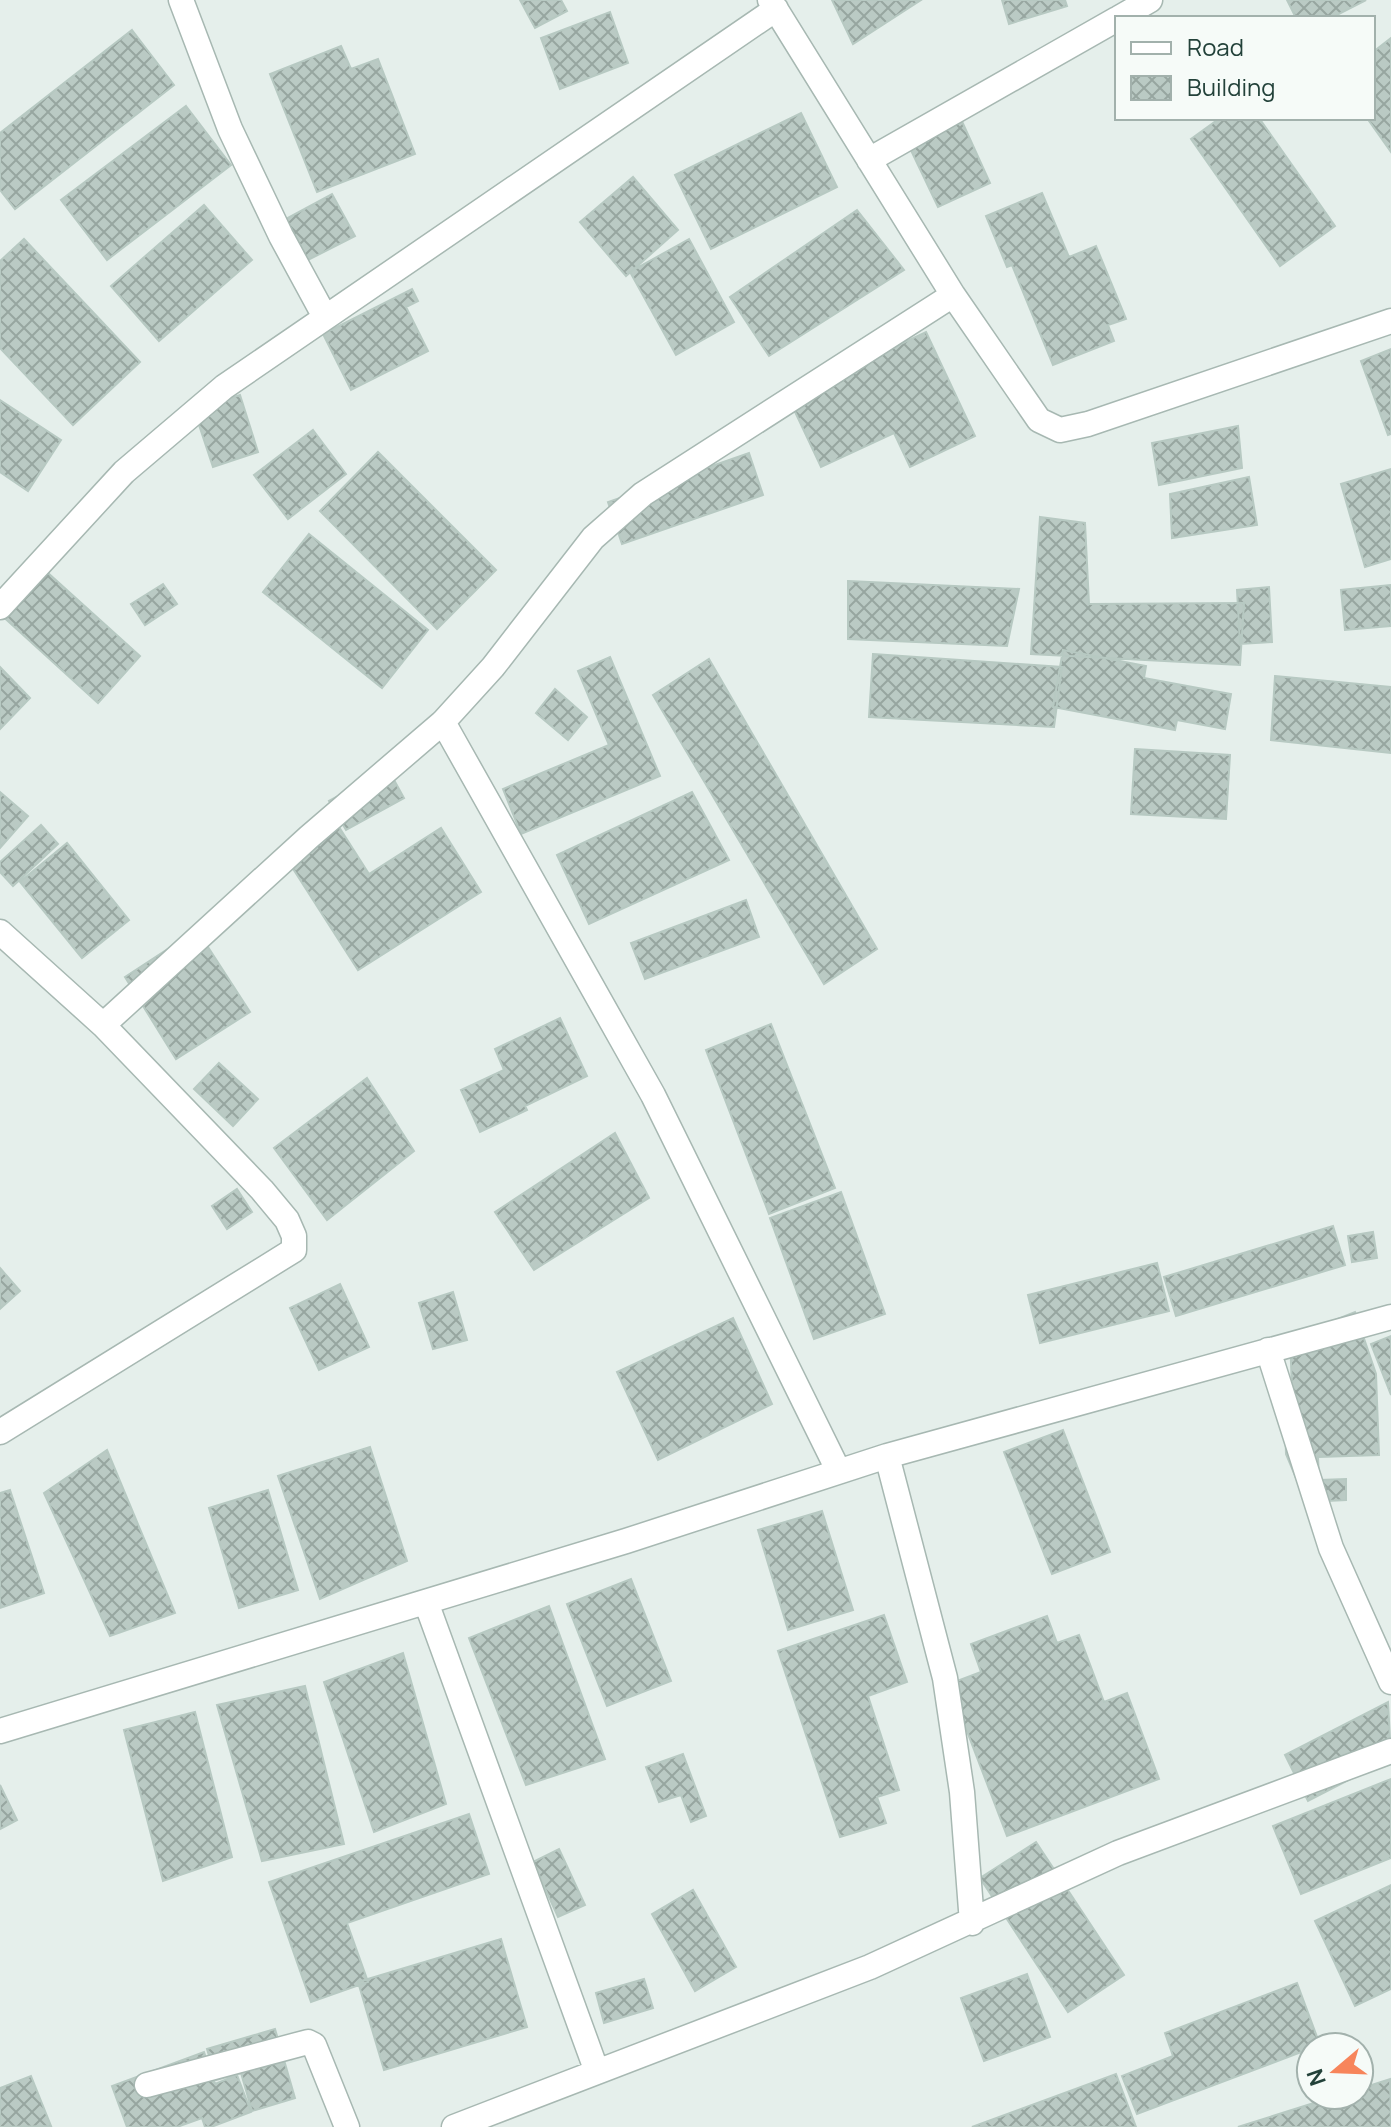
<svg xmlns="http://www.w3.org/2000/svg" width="1391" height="2127" font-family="Manrope,sans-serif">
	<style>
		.building { fill: url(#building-cross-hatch); stroke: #b7c9c2; stroke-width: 2 }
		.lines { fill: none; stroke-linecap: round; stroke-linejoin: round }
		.street-casing { stroke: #a7b8b2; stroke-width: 27 }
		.street { stroke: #fff; stroke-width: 24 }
	</style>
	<defs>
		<pattern id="building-cross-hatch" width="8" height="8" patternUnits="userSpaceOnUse" patternTransform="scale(2)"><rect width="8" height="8" fill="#bacac4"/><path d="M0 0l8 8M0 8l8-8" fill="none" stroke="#97a6a0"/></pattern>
	</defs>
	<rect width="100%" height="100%" fill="#e5efeb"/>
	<!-- building -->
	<path class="building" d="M520 0H561L567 11 535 28Z
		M832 0H921L853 44Z
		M1002 0H1065L1067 6 1009 24Z
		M1287 0H1366L1331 18H1296Z
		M610 12 628 63 560 89 541 38Z
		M132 30 174 85 15 209 0 190V133Z
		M1391 38V152L1367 118H1373V52Z
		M341 46 351 69 378 59 415 154 317 192 270 74Z
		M186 106 231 165 107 260 61 200Z
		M801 113 837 187 711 249 675 175Z
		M960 117 990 183 938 207 907 142Z
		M1220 118H1259L1335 226 1280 266 1191 139Z
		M633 177 678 230 626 276 580 222Z
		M1042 193 1069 257 1096 246 1126 319 1108 325 1114 341 1053 365 1012 265 1007 267 986 216Z
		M332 194 355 236 308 260 286 219Z
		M204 205 252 260 159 341 111 286Z
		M857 210 904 270 769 356 730 297Z
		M24 239 140 362 73 425 0 348V261Z
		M689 239 734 322 676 355 630 272Z
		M412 289 418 301 406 307 428 351 351 390 323 334Z
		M926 332 975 436 910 467 894 433 821 467 788 397Z
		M1391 349V434L1388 435 1361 361Z
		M240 395 258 452 213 467 194 410Z
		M0 400 61 440 28 491 0 472Z
		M1238 426 1242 468 1159 485 1152 443Z
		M313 430 346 474 288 519 254 475Z
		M378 452 496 570 437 629 320 511Z
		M749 453 763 495 622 544 608 502Z
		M1391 469V559L1365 567 1341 484Z
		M1249 477 1257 525 1172 538 1170 494Z
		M1040 517 1085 523 1089 604 1244 603 1240 665 1031 654Z
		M309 534 428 630 382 688 263 592Z
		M37 563 140 656 98 703 0 614Z
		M848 581 1019 589 1007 646 848 639Z
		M163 584 177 604 145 625 131 604Z
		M1391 585V626L1345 630 1341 590Z
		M1269 587 1272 642 1240 644 1237 590Z
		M1063 650 1146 666 1144 678 1231 694 1225 729 1177 720 1175 730 1053 707Z
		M873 654 1062 667 1054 727 869 717Z
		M610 657 660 776 521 834 503 789 609 745 578 671Z
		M709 659 877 949 824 984 653 695Z
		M0 667 30 698 0 729Z
		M1275 676 1391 687V753L1271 740Z
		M555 689 587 717 568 740 536 713Z
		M1135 749 1230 755 1226 819 1131 814Z
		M388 769 404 798 346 830 329 801Z
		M0 792 28 816 0 848Z
		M692 792 729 860 589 924 557 855Z
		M332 816 369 874 441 828 481 892 358 970 281 850Z
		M41 825 58 844 13 886 0 872V862Z
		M67 843 129 920 82 958 20 882Z
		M746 900 759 937 645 979 631 943Z
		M197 930 250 1012 176 1059 125 977Z
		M560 1018 587 1076 525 1106 527 1110 480 1132 461 1090 504 1070 495 1049Z
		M771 1024 835 1188 769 1214 706 1050Z
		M219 1063 258 1099 233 1126 194 1089Z
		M367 1078 414 1151 327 1220 274 1148Z
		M615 1133 649 1198 534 1270 495 1212Z
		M237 1189 252 1212 227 1229 212 1206Z
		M841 1192 885 1314 814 1339 770 1218Z
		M1333 1226 1345 1265 1176 1316 1164 1277Z
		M1373 1232 1377 1258 1352 1262 1348 1236Z
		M1157 1263 1169 1311 1040 1343 1028 1295Z
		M0 1268 20 1291 0 1309Z
		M340 1284 369 1347 319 1370 290 1308Z
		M453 1292 467 1340 433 1349 419 1303Z
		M1355 1312 1376 1374 1379 1455 1318 1457 1319 1480 1346 1479V1500L1306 1502 1286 1454 1285 1416 1294 1438 1290 1338Z
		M733 1318 772 1404 658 1460 617 1372Z
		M1391 1336V1395L1371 1344Z
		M1063 1430 1110 1552 1052 1574 1004 1452Z
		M370 1447 407 1561 320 1599 278 1476Z
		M107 1450 175 1613 110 1636 44 1493Z
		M10 1490 44 1593 0 1608V1493Z
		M268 1490 298 1590 239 1608 209 1508Z
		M822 1511 853 1610 788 1630 758 1530Z
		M631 1579 671 1681 607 1706 567 1604Z
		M549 1606 605 1759 526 1785 469 1638Z
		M884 1615 907 1682 868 1696 899 1790 877 1797 886 1823 840 1837 778 1651Z
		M1047 1616 1057 1643 1079 1635 1104 1702 1127 1693 1159 1779 1007 1836 949 1684 981 1672 971 1644Z
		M403 1653 446 1804 374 1832 324 1682Z
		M305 1686 344 1844 262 1861 217 1705Z
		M1388 1702 1391 1758 1308 1801 1285 1755Z
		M195 1712 232 1857 163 1881 124 1730Z
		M683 1754 706 1816 691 1822 681 1795 659 1802 646 1767Z
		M1391 1779V1858L1301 1894 1273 1826Z
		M0 1785 17 1820 0 1829Z
		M469 1814 489 1874 347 1923 368 1982 311 2002 269 1882Z
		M1036 1842 1124 1975 1068 2012 980 1878Z
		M559 1849 585 1905 558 1917 533 1862Z
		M1391 1885V1989L1355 2006 1315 1921Z
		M693 1890 736 1967 695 1991 652 1914Z
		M501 1939 527 2027 384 2070 358 1982Z
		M1027 1974 1050 2037 984 2061 961 1998Z
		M644 1979 653 2008 604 2023 596 1993Z
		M1297 1983 1320 2045 1137 2114 1122 2076 1173 2056 1165 2033Z
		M275 2029 295 2098 252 2111 241 2073 216 2080 207 2049Z
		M204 2052 215 2084 237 2075 251 2112 211 2127H205L202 2118 177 2127H127L112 2086Z
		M1116 2074 1136 2127H972Z
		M31 2076 51 2126 0 2127V2088Z
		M1390 2079 1391 2127H1238L1339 2095H1359V2089Z"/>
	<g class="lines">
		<defs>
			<path id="street" d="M181 0 230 129 281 236 325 317
				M770 0 953 295 1039 420 1060 430 1088 424 1391 321
				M1119 18 1150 0
				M869 160 1117 19
				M0 607 124 472 224 387 776 9
				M443 722 653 1095 838 1470
				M0 932 103 1025 262 1190 287 1220 294 1236V1250L0 1432
				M103 1025 309 837 443 722 493 667 593 538 643 494 953 295
				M1268 1350 1331 1548 1391 1682
				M887 1456 945 1678 962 1792 972 1923
				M426 1602 597 2072
				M0 1731 626 1541 887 1456 1391 1317
				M147 2085 308 2042 314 2045 347 2127
				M454 2127 870 1967 1118 1853 1391 1751"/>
		</defs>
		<!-- street casing -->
		<use href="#street" class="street-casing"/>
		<!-- street -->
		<use href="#street" class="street"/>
	</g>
	<!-- legend -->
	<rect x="1115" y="16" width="260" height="104" fill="#f6fbf8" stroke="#a2b1ac" stroke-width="2"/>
	<rect x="1131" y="42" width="40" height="12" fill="#ffffff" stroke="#a2b1ac" stroke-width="2"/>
	<text x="1187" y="56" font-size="24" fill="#23423a">Road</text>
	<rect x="1131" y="76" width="40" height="24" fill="url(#building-cross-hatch)" stroke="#a2b1ac" stroke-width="2"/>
	<text x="1187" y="96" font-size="24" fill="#23423a">Building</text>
	<!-- north arrow -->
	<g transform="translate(1335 2071) rotate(251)"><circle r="38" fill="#f6fbf8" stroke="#a2b1ac" stroke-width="2"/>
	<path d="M0-6L14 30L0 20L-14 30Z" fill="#f7855b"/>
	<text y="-12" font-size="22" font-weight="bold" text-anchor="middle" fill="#23423a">N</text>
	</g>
</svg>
